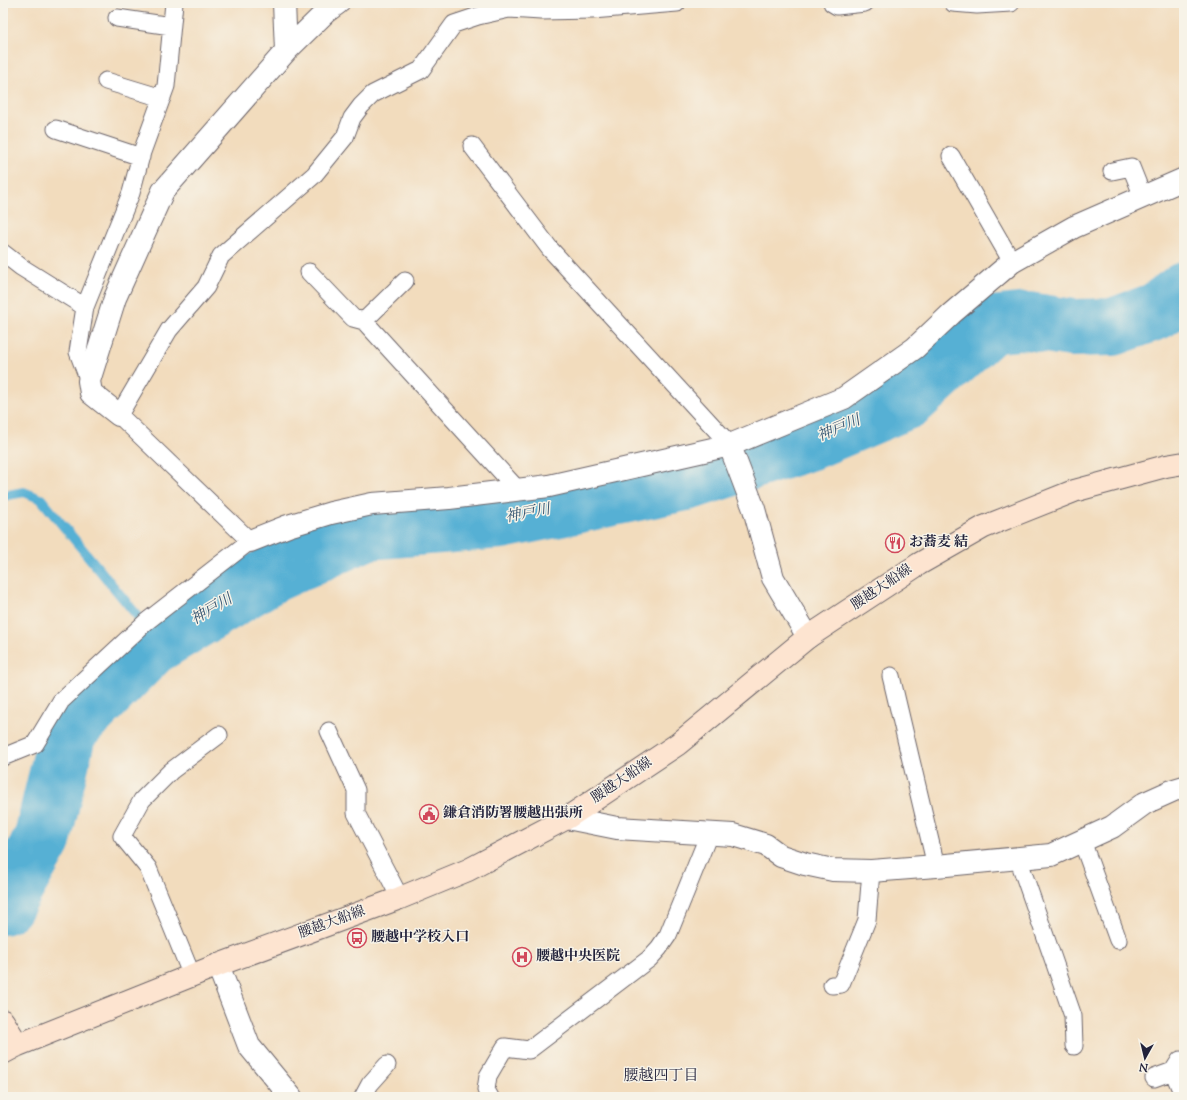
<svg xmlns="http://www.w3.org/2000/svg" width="1187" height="1100" font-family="'Sorts Mill Goudy','Noto Serif JP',serif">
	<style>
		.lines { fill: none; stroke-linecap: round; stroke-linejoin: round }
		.stream { stroke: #56b0d4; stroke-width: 10 }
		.river { stroke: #56b0d4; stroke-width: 58 }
		.lane-casing { stroke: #6b6368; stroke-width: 19 }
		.street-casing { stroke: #6b6368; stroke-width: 24 }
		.secondary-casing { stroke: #6b6368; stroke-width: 24 }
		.lane { stroke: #fff; stroke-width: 17 }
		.street { stroke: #fff; stroke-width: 22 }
		.secondary { stroke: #fde4d0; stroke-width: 22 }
		.labels { text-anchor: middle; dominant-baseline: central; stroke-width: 3; stroke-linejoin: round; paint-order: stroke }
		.poi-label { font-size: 14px; font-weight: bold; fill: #22223b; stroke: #f7f3e8; text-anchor: start }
		.street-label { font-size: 14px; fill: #22223b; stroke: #f7f3e8 }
		.water-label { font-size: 15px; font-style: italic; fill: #345471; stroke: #f7f3e8 }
		.neighbourhood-label { font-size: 15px; fill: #22223b; stroke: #f7f3e8 }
	</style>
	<rect width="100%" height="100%" fill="#f7f3e8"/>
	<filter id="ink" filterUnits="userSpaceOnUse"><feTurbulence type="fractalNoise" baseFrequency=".025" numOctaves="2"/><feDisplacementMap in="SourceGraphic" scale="8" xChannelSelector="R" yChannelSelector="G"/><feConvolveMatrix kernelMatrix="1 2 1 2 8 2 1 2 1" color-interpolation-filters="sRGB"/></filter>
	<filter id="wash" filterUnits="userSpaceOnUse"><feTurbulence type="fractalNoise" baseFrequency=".012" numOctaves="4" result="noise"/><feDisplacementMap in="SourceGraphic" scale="16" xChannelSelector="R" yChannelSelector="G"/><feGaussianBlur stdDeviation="0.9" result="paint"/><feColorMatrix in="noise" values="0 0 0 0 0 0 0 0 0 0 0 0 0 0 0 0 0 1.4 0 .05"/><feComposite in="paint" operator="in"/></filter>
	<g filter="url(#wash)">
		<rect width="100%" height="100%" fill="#f2dcbd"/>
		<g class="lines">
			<!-- stream -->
			<path class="stream" d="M3 496 24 492 41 499 159 642"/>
			<!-- river -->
			<path class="river" d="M3 906 5 905 42 840 68 731 151 647 272 574 367 531 501 520 690 481 811 441 908 400 990 325 1028 321 1072 328 1113 327 1157 311 1184 291"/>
		</g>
	</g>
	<g filter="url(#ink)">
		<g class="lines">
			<defs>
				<path id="lane" d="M832 3 837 6 865 3
					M953 3 977 5 1011 3
					M117 18 171 26
					M106 81 162 98
					M56 129 141 157
					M472 146 550 249 730 445 733 454
					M951 156 1012 262
					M1112 171 1131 167 1143 197
					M3 253 21 267 85 307
					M309 272 353 318 364 321
					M405 281 364 321 518 490
					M89 381 78 352 85 307 131 193 142 152 166 86 174 3
					M891 676 936 866
					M329 731 356 790V813L400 898
					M3 757 35 744 61 701 146 622 250 541 119 415 169 330 206 287 221 256 314 175 345 137 352 118 361 106 373 94 421 70 454 24 478 16 509 9 541 11 592 10 677 3
					M1082 841 1118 940
					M1018 858 1073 1016 1074 1046
					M192 976 148 868 122 836 142 800 171 771 219 735
					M832 985 841 984 867 920 871 871
					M1173 1071 1184 1097
					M1154 1078 1173 1071 1180 1060
					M363 1097 370 1084 387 1065
					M490 1097 486 1090 488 1076 505 1047 529 1050 649 959 659 948 668 935 709 834"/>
				<path id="street" d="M286 51 327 11 338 3
					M119 415 91 393 89 381 115 298 163 191 286 51 284 3
					M733 454 754 509 773 578 808 637
					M250 541 288 526 331 513 372 504 449 498 549 486 730 445 844 398 915 348 951 314 1012 262 1074 227 1184 179
					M567 818 617 828 733 835 766 845 781 856 805 864 833 870 871 871 936 866 1051 855 1112 827 1145 803 1174 790 1184 787
					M218 965 249 1046 291 1097"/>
				<path id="secondary" d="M3 1021 18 1045
					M3 1053 18 1045 218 965 400 898 468 870 567 818 678 744 808 637 919 564 984 527 1074 491 1166 466 1184 463"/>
			</defs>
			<!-- lane casing -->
			<use href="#lane" class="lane-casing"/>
			<!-- street casing -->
			<use href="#street" class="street-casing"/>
			<!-- secondary casing -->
			<use href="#secondary" class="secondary-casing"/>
			<!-- lane -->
			<use href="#lane" class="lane"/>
			<!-- street -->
			<use href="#street" class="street"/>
			<!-- secondary -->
			<use href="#secondary" class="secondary"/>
		</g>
	</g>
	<!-- icons -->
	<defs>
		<symbol id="restaurant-ring" viewBox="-11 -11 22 22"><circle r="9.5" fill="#f7f3e8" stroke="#d1495b" stroke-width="1.5"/><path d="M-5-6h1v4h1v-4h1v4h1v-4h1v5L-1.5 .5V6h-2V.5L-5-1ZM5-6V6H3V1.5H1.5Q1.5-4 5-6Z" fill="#d1495b"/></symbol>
		<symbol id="civic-ring" viewBox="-11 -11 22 22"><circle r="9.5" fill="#f7f3e8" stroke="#d1495b" stroke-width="1.5"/><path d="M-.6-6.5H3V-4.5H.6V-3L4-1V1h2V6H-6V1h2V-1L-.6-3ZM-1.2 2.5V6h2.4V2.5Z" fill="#d1495b"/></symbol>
		<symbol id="bus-ring" viewBox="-11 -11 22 22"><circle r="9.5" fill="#f7f3e8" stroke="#d1495b" stroke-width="1.5"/><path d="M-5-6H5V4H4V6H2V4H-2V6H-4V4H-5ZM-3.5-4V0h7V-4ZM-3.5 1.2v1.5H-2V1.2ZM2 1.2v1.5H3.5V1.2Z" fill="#d1495b"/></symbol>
		<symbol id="hospital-ring" viewBox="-11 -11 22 22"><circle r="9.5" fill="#f7f3e8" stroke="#d1495b" stroke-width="1.5"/><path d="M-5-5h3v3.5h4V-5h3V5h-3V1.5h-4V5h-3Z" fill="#d1495b"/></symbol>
	</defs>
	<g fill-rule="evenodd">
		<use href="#restaurant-ring" x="884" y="532" width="22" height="22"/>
		<use href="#civic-ring" x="418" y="803" width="22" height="22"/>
		<use href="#bus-ring" x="346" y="927" width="22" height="22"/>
		<use href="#hospital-ring" x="511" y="946" width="22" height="22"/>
	</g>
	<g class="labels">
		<!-- poi labels -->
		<g class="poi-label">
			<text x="909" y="543">お蕎麦 結</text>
			<text x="443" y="814">鎌倉消防署腰越出張所</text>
			<text x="371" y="938">腰越中学校入口</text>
			<text x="536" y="957">腰越中央医院</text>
		</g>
		<!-- street labels -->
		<g class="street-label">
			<text transform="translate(882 588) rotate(-34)">腰越大船線</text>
			<text transform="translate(622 781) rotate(-34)">腰越大船線</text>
			<text transform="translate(332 923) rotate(-20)">腰越大船線</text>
		</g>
		<!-- water labels -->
		<g class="water-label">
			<text transform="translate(839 429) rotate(-23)">神戸川</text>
			<text transform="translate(528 514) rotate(-11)">神戸川</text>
			<text transform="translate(212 610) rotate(-31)">神戸川</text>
		</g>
		<!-- neighbourhood labels -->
		<g class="neighbourhood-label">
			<text x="661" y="1076">腰越四丁目</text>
		</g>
	</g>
	<!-- margin -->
	<rect width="1187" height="1100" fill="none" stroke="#f7f3e8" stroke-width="16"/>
	<!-- north arrow -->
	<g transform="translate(1145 1058) rotate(188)" stroke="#f7f3e8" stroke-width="3" paint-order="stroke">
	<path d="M0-3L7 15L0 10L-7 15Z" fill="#22223b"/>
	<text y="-6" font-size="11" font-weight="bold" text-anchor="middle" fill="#22223b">N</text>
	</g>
</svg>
